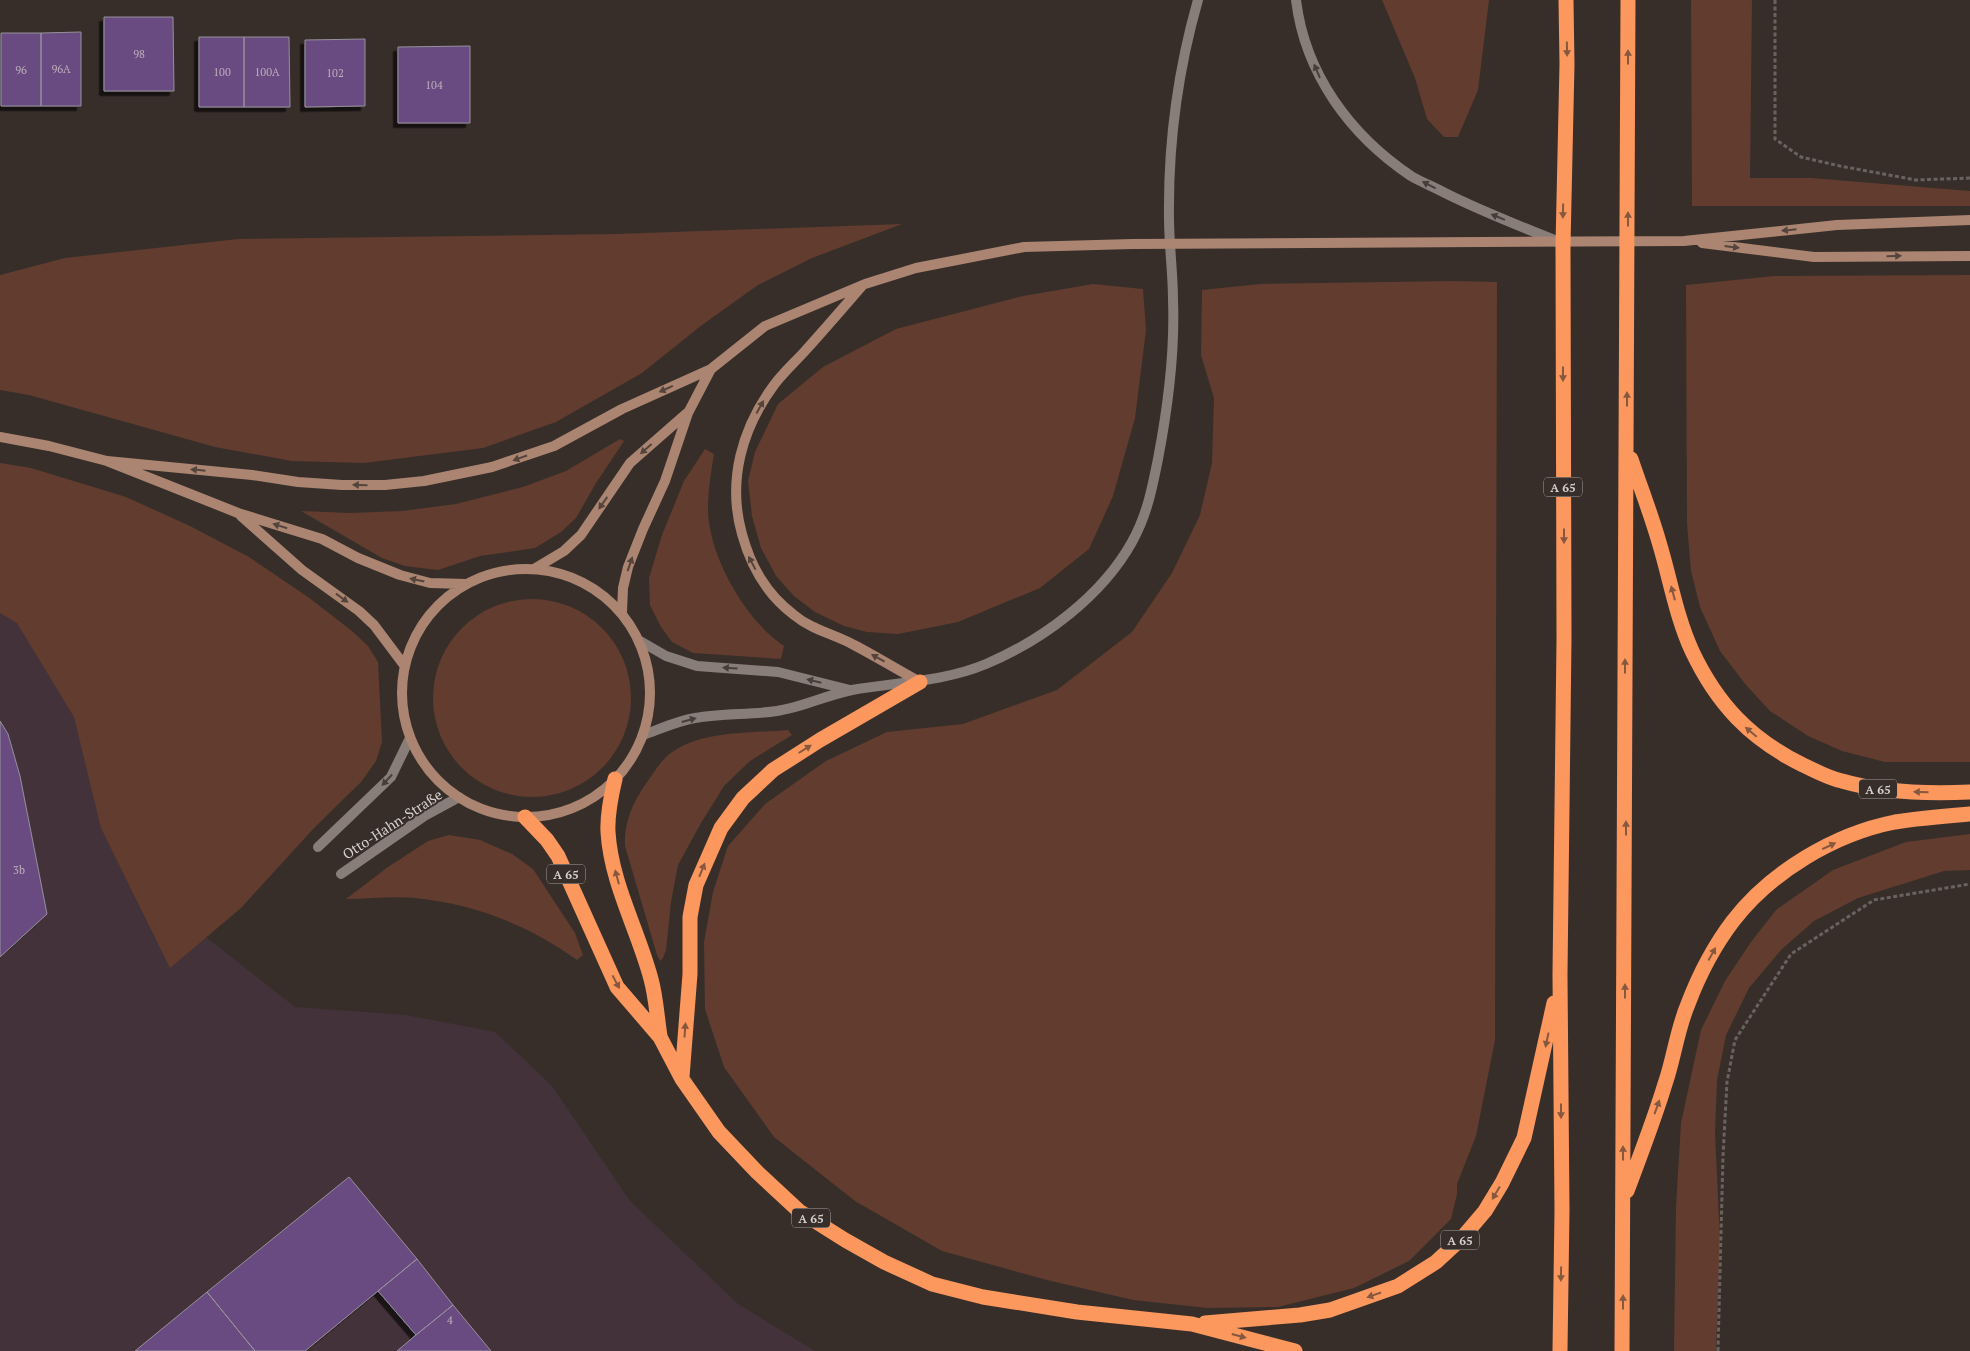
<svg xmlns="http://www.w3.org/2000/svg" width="1970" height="1351" font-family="'PT Serif',serif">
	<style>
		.commercial { fill: #44323a }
		.green { fill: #623c2e }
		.building { fill: #694c81; stroke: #95909a; filter: url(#shadow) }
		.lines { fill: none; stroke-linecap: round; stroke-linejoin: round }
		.path { stroke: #6a625e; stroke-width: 3; stroke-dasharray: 4 2.5; stroke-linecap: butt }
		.minor { stroke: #887d79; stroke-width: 10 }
		.tertiary { stroke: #887d79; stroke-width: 10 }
		.secondary { stroke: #ab8571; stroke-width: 10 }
		.motorway { stroke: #fc975d; stroke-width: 15 }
		.oneway { fill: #86583e }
		.oneway2 { fill: #473e3a }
		.oneway3 { fill: #54443c }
		.labels { text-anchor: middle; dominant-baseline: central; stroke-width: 4; stroke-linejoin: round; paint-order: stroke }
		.number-label { font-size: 11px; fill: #bcafbb }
		.shield { fill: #372e2a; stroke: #a79f9d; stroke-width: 1 }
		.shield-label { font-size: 12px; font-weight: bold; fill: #d7d0ce }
		.street-label { font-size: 14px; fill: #d7d0ce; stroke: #372e2a }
	</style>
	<defs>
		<filter id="shadow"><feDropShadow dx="-4.5" dy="4.5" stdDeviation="0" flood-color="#0009"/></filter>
	</defs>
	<rect width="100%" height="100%" fill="#372e2a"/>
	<!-- commercial -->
	<path class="commercial" d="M0 523 192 926 295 1007 406 1015 495 1032 552 1086 630 1201 738 1304 815 1351H0Z"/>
	<!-- green -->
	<path class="green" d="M1382 0H1489L1478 90 1458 137H1444L1427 119 1415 78Z
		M1691 0H1752L1750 178H1811L1970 191V206H1692Z
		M902 224 812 258 758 285 702 325 642 373 556 422 483 448 364 463 292 461 215 447 29 395 0 390V275L65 258 238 239 617 234Z
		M1970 275V762H1885L1842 751 1808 736 1770 711 1746 685 1720 651 1700 607 1691 571 1687 524 1686 285 1774 276Z
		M1455 281 1497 282 1495 1040 1476 1136 1457 1184V1194L1451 1219 1409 1261 1354 1288 1278 1307 1208 1308 1133 1300 1047 1280 942 1251 855 1201 774 1137 724 1067 705 1009 704 942 713 892 728 846 765 804 826 761 887 732 963 724 1057 690 1132 632 1172 573 1200 515 1212 463 1214 398 1201 355 1202 290 1260 284Z
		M1093 284 1143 289 1146 330 1135 418 1113 496 1089 549 1040 588 958 622 898 634 867 632 844 626 815 612 794 596 776 576 761 548 752 516 748 481 755 452 778 404 823 367 896 329 1023 296Z
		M620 439 624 441 596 483 576 518 561 532 535 548 480 556 438 570 405 566 382 558 301 511 350 513 402 511 456 504 523 487 566 471Z
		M705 449 714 454C711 472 708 491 708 510 709 557 746 621 784 646L781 659 693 653 672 642 661 627 650 605 649 578 662 535 684 481Z
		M0 463 31 468 126 497 190 526 249 557 308 597 352 631 368 646 378 662 382 742 376 761 361 782 315 827 241 908 170 968 101 828 74 717 17 623 0 613Z
		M433 698a99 99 0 1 1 198 0a99 99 0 1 1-198 0Z
		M788 730 792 735 750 761 724 786 701 823 678 865 671 902 666 950 663 958 660 961 657 955 625 846C624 823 632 804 645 785 651 777 656 768 663 760 694 729 748 734 788 730Z
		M1970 834V870L1944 871 1858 898 1814 921 1782 949 1749 988 1726 1035 1717 1080 1715 1133 1720 1242 1716 1351H1674L1676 1207 1681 1123 1701 1030 1725 981 1751 942 1776 910 1833 870 1906 842Z
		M449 835 480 840 512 854 533 869 575 933 583 955 577 960C528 925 475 904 415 898 393 896 369 899 346 899L388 867 428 841Z"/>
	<!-- building -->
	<path class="building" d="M104 17H173L174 91H104Z
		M81 32V106H41V33Z
		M1 33H41V106H1Z
		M199 37H244V107H199Z
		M244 37H289L290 107H244Z
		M365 39V106L305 107V40Z
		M470 46V123H398V47Z
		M0 721 8 734 20 776 47 914 0 957Z
		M349 1177 417 1259 305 1351H255L207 1292Z
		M417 1259 453 1305 416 1335 378 1291Z
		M207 1292 255 1351H135Z
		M453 1305 491 1351H397L416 1335Z"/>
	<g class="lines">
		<!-- path -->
		<path class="path" d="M1775 0V139L1801 157 1840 166 1916 180 1970 178
			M1718 1351 1723 1156 1727 1082 1735 1040 1791 954 1874 900 1970 884"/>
		<!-- minor -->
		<path class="minor" d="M318 847 391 777 410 738
			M341 874 426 815 459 797"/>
		<!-- tertiary -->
		<path class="tertiary" d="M1296 0C1305 74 1350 135 1411 176 1421 182 1434 187 1445 193 1481 211 1519 226 1557 241
			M640 641 666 656 697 666 778 672 850 690
			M643 735C660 729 677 721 695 718 722 713 750 715 777 711 803 707 827 695 852 690 897 682 943 682 986 664 1043 640 1102 596 1132 542 1147 515 1152 489 1158 459 1168 407 1175 353 1173 300 1173 273 1169 245 1169 218 1168 145 1178 70 1198 0"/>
		<!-- secondary -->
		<path class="secondary" d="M1702 243 1814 257 1970 256
			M862 286C843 308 824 330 805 351 795 362 783 373 774 385 742 428 727 481 742 534 751 567 766 594 794 615 812 630 834 634 854 645 877 657 898 670 920 682
			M0 437 49 446 107 461 238 513 322 539 358 558 400 575 430 583 466 584
			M107 461 252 475 298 482 342 485H385L424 481 492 467 554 446 622 409 711 369 765 326 865 284 916 268 1024 247 1132 244 1684 241 1837 225 1970 220
			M241 516 302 570 359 611 374 625 404 665
			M402 693a124 124 0 1 1 248 0a124 124 0 1 1-248 0Z
			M534 569 564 551 581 535 630 463 687 413
			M622 612 623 588 628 567 643 529 665 481 688 413 711 369"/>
		<!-- motorway -->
		<path class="motorway" d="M1631 459C1640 486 1651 514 1659 542 1670 578 1676 616 1692 651 1717 704 1750 739 1803 765 1816 771 1828 778 1842 781 1883 793 1927 794 1970 792
			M615 779C611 796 607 814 608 832 611 883 638 930 651 979 656 997 657 1017 660 1036
			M525 817 547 840 558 856 617 987 660 1037 682 1079 719 1132 757 1172 799 1211 845 1240 884 1262 932 1284 983 1297 1077 1312 1192 1324 1295 1351
			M682 1077 690 974V917L696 885 721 828 743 798 773 770 820 740 920 682
			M1627 1191C1640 1156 1654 1120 1665 1084 1674 1058 1677 1030 1688 1004 1699 975 1714 946 1733 921 1771 872 1834 834 1895 822 1919 818 1945 816 1970 814
			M1205 1323 1300 1315 1330 1310 1398 1286 1436 1262 1462 1238 1485 1211 1502 1183 1524 1138 1554 1003
			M1560 1351 1562 1210 1560 975 1564 639 1563 245 1567 64 1566 0
			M1622 1351 1628 0"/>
	</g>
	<!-- one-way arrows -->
	<defs><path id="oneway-solid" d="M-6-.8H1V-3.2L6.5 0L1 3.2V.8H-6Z" transform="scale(1.25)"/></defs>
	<g class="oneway">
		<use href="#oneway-solid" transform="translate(1567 49) rotate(89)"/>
		<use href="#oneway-solid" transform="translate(1628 57) rotate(-90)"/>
		<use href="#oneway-solid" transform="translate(1563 211) rotate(91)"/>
		<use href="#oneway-solid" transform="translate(1628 219) rotate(-90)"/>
		<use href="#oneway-solid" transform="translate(1563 374) rotate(90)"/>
		<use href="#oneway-solid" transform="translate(1627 399) rotate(-90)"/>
		<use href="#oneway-solid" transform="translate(1564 536) rotate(90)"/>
		<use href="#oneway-solid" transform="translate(1673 593) rotate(-105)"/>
		<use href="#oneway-solid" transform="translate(1625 666) rotate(-90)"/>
		<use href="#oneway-solid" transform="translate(1751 732) rotate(-140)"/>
		<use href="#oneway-solid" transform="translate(805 749) rotate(-32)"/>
		<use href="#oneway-solid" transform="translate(1921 792) rotate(-179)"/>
		<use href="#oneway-solid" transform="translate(1626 828) rotate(-90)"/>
		<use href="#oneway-solid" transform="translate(1829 846) rotate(-25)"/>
		<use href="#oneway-solid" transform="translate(702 870) rotate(-68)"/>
		<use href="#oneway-solid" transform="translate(617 877) rotate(-105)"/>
		<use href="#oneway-solid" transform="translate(1712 954) rotate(-61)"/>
		<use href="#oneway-solid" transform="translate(616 982) rotate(62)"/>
		<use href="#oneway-solid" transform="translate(1625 991) rotate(-90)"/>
		<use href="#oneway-solid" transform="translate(685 1030) rotate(-86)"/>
		<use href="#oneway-solid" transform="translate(1547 1040) rotate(102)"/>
		<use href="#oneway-solid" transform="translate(1657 1107) rotate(-70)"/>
		<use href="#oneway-solid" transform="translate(1561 1111) rotate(90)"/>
		<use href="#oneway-solid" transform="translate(1623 1153) rotate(-90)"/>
		<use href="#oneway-solid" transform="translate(1496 1193) rotate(121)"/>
		<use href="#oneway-solid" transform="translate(1561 1274) rotate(91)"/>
		<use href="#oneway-solid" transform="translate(1374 1295) rotate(161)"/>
		<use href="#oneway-solid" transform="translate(1623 1302) rotate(-90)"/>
		<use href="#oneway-solid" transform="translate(1239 1336) rotate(15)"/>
	</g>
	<g class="oneway2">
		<use href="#oneway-solid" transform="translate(1317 71) rotate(-113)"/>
		<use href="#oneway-solid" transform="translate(1429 185) rotate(-153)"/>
		<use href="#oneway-solid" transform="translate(1498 217) rotate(-158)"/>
		<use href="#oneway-solid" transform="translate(730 668) rotate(-176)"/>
		<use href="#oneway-solid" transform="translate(814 681) rotate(-166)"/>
		<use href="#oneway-solid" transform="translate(689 720) rotate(-15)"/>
		<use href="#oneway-solid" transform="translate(387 780) rotate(133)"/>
	</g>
	<g class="oneway3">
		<use href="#oneway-solid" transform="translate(1789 230) rotate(174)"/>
		<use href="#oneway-solid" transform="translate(1732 247) rotate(7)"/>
		<use href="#oneway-solid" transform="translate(1894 256) rotate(-1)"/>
		<use href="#oneway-solid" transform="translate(666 389) rotate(156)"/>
		<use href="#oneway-solid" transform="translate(760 407) rotate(-61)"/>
		<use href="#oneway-solid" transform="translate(646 449) rotate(139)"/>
		<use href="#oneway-solid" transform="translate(520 458) rotate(161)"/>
		<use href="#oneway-solid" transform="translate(198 470) rotate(-174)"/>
		<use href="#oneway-solid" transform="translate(360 485) rotate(-179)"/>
		<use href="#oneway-solid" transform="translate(603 503) rotate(125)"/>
		<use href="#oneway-solid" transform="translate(280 526) rotate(-163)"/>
		<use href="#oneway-solid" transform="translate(752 563) rotate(-118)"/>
		<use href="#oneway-solid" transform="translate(630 564) rotate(-71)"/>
		<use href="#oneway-solid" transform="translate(417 580) rotate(-168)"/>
		<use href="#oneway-solid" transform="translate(342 598) rotate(36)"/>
		<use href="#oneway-solid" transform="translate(878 658) rotate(-151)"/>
	</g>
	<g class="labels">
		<!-- number labels -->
		<g class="number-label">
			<text x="139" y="54">98</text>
			<text x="61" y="69">96A</text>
			<text x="21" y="70">96</text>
			<text x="222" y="72">100</text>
			<text x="267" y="72">100A</text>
			<text x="335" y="73">102</text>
			<text x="434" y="85">104</text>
			<text x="19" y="870">3b</text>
			<text x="450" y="1320">4</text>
		</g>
		<!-- shield labels -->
		<g class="shield">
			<rect x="1544" y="477.5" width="38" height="19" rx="4"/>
			<rect x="1859" y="779.5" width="38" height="19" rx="4"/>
			<rect x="547" y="864.5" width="38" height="19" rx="4"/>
			<rect x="792" y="1208.5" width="38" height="19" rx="4"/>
			<rect x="1441" y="1230.5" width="38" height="19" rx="4"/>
		</g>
		<g class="shield-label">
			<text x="1563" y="487">A 65</text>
			<text x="1878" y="789">A 65</text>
			<text x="566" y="874">A 65</text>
			<text x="811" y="1218">A 65</text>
			<text x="1460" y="1240">A 65</text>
		</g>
		<!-- street labels -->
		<g class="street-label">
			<text transform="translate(392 824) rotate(-33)">Otto-Hahn-Straße</text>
		</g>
	</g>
</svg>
